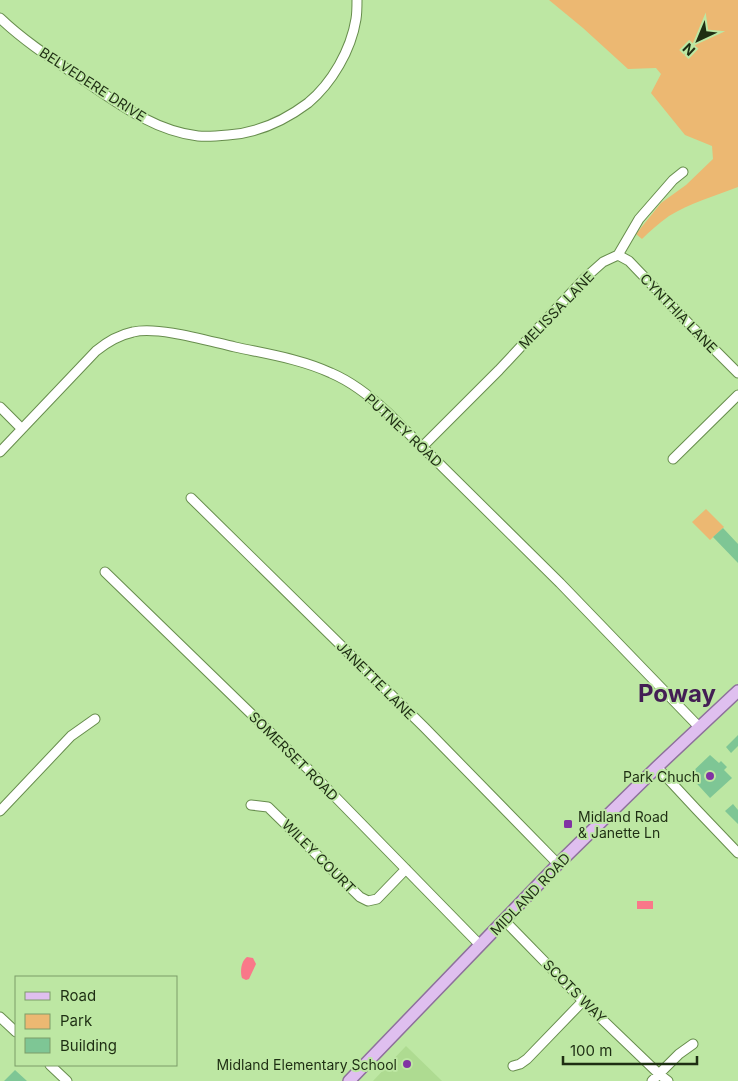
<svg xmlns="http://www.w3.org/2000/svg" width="738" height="1081" font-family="Inter,sans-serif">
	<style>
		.built { fill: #aedb91 }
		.green { fill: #ecb872 }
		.water { fill: #f97889 }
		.building { fill: #7ec695 }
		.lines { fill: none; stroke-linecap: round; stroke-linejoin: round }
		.minor-casing { stroke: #678d4d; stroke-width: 11 }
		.major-casing { stroke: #8d709b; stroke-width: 14 }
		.minor { stroke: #fff; stroke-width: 9 }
		.major { stroke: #dfbfef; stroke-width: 11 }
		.poi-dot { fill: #8132a3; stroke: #bde7a3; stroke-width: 2 }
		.labels { text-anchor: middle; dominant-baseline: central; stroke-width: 4; stroke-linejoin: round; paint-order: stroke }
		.street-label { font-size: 14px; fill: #1e2e13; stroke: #bde7a3 }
		.poi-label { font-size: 14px; fill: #1e2e13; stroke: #bde7a3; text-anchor: end }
		.town-label { font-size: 24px; font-weight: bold; fill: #431e54; stroke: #bde7a3 }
	</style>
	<rect width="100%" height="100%" fill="#bde7a3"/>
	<!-- built -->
	<path class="built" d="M406 1046 442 1081H373Z"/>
	<!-- green -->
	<path class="green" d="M549 0H738V187C715 196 690 203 669 216 659 223 650 231 642 239L636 234 661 203 686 185 713 159 712 146 685 135 651 93 661 74 656 68 628 69 583 28Z
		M706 509 724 527 710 540 692 522Z"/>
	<!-- water -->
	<path class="water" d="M637 901H653V909H637Z
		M247 957 253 958 256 964 249 979 246 980 242 978C240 972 241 961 247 957Z"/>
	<!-- building -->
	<path class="building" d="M723 528 738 544V563L713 537Z
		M738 735V746L731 753 726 747Z
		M710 755 719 763 721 761 727 767 724 770 732 778 710 798 689 775Z
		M733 804 738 810V824L725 811Z
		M15 1070 27 1081H4Z"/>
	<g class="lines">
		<defs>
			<path id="minor" d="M0 18C24 41 52 59 79 77 115 101 153 131 198 136 208 137 218 136 228 135 258 133 284 121 308 103 332 83 351 50 356 19 357 13 357 6 357 0
				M618 255 629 261 694 329 738 373
				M0 407 21 428
				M423 446 499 370 585 278 603 262 618 255 639 219 673 180 683 172
				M0 452 96 351C107 342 119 335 133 332 158 326 208 341 235 347 267 354 301 359 331 373 352 382 370 396 387 412L560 583 699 727
				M673 459 738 395
				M191 498 424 727 558 864
				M105 572 308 769 480 945
				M657 767 697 810 738 853
				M251 805 268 807 360 897 368 901 377 899 406 869
				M0 811 71 736 95 719
				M504 920 583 1001 659 1074 668 1081
				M0 1017 16 1032
				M50 1065 67 1081
				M513 1066 520 1064 527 1059 583 1001
				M652 1081 679 1054 693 1044"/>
			<path id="major" d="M349 1081 558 864 657 767 738 691"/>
		</defs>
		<!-- minor casing -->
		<use href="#minor" class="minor-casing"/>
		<!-- major casing -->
		<use href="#major" class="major-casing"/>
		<!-- minor -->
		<use href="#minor" class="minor"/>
		<!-- major -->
		<use href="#major" class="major"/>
	</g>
	<!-- markers -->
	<g class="poi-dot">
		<circle cx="710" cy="776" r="5"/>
		<rect x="563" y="819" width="10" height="10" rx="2.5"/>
		<circle cx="407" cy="1064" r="5"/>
	</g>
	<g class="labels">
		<!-- street labels -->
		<g class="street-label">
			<text transform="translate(93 84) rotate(33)">BELVEDERE DRIVE</text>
			<text transform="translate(556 310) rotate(-46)">MELISSA LANE</text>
			<text transform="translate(679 313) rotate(46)">CYNTHIA LANE</text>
			<text transform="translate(404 430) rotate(43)">PUTNEY ROAD</text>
			<text transform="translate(376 680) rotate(45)">JANETTE LANE</text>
			<text transform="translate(294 756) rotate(45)">SOMERSET ROAD</text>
			<text transform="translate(319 856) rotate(45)">WILEY COURT</text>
			<text transform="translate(530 894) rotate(-46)">MIDLAND ROAD</text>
			<text transform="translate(575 991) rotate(45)">SCOTS WAY</text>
		</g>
		<!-- poi labels -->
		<g class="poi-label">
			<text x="700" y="776">Park Chuch</text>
			<text x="578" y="816" text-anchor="start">Midland Road<tspan x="578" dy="16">&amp; Janette Ln</tspan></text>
			<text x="397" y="1064">Midland Elementary School</text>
		</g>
		<!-- town labels -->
		<g class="town-label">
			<text x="677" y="693">Poway</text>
		</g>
	</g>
	<!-- legend -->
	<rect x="15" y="976" width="162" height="90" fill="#bde7a3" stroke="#7d9d69"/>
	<rect x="25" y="992" width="25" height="8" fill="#dfbfef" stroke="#7d9d69"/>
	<text x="60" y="1001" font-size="15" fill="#1e2e13">Road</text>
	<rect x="25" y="1014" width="25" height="15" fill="#ecb872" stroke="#7d9d69"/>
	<text x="60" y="1026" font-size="15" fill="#1e2e13">Park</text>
	<rect x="25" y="1038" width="25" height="15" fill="#7ec695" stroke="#7d9d69"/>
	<text x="60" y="1051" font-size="15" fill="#1e2e13">Building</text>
	<!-- north arrow -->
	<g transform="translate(698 40) rotate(224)" stroke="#bde7a3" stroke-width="4" paint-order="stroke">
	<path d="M0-4L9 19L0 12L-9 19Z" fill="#1e2e13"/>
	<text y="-8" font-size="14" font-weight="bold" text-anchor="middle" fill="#1e2e13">N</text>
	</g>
	<!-- scale -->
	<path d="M563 1056v8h134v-8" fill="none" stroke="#1e2e13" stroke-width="2.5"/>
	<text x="570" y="1056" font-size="15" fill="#1e2e13" stroke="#bde7a3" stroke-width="4" paint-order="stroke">100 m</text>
</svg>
